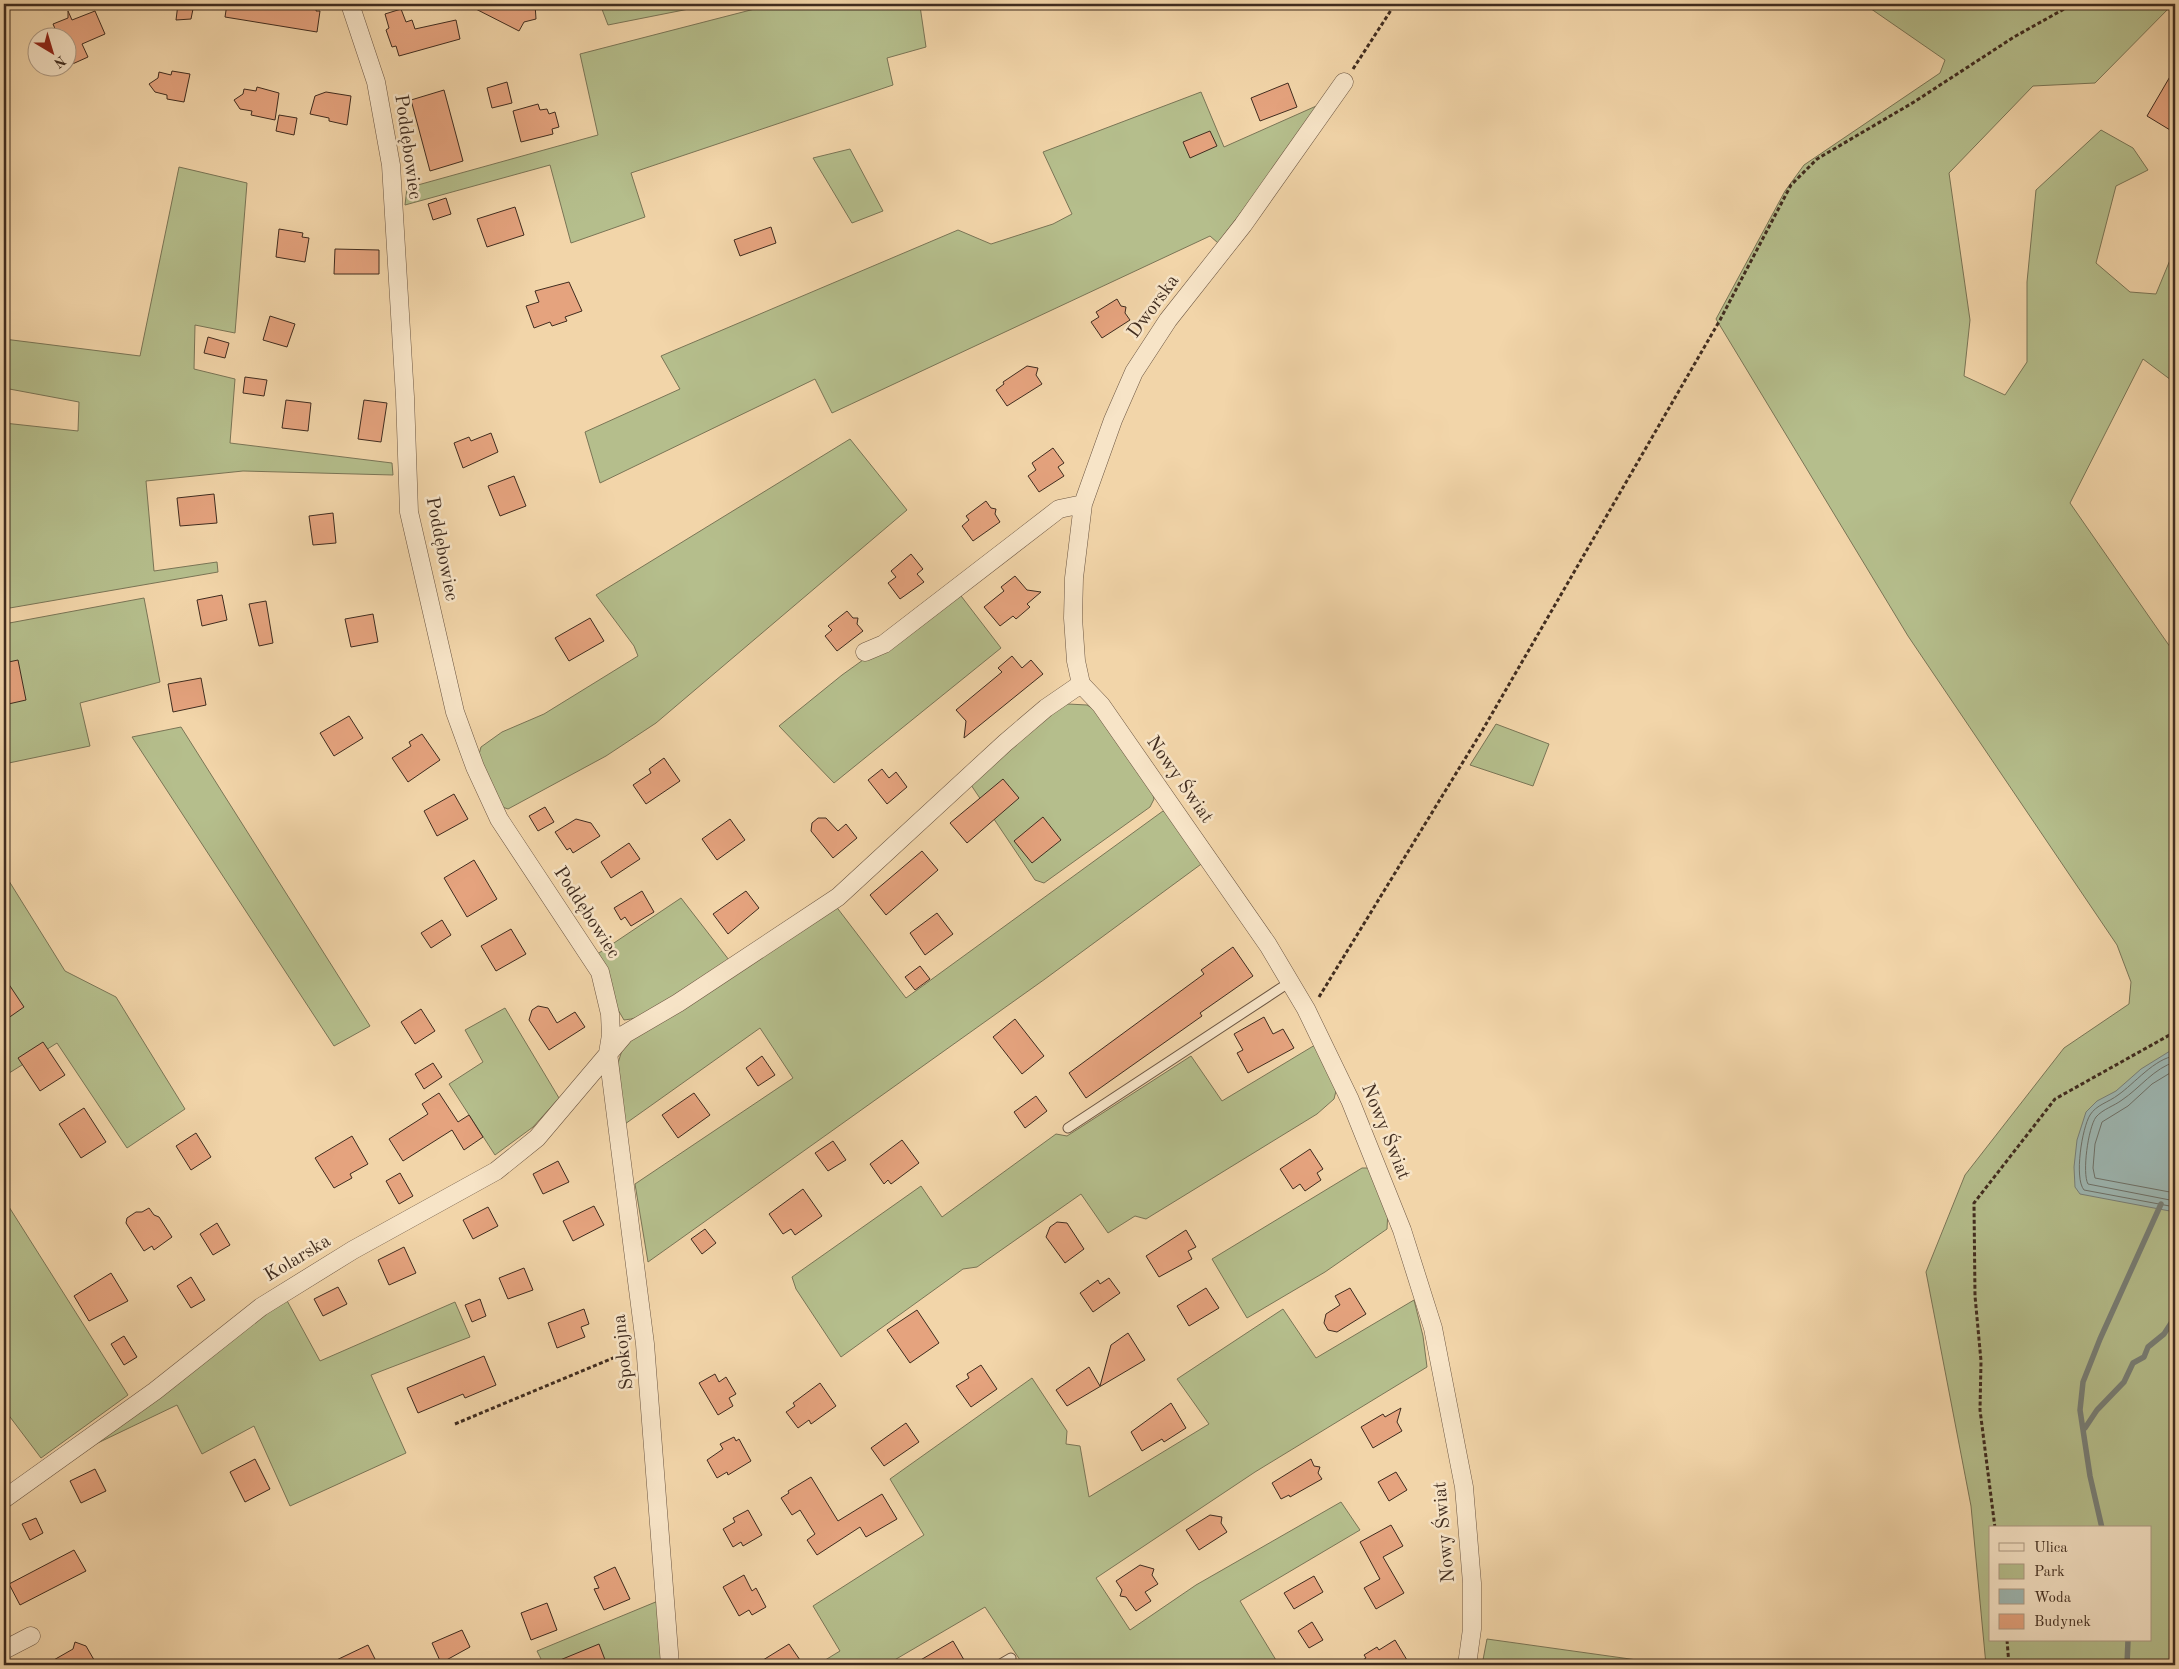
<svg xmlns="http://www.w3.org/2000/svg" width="2179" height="1669" font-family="'Old Standard TT',serif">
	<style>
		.green { fill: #b5be8c; stroke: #7a7556; fill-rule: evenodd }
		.water { fill: #9db6b1; stroke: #787f77 }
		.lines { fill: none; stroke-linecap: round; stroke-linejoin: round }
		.shore { stroke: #6e7168; stroke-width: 1 }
		.stream { stroke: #787f77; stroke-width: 5.5 }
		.building { fill: #e5a37e; stroke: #402c1f }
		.lane-casing { stroke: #6c5642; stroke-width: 11 }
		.street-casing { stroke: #6c5642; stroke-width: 19 }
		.path { stroke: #402c1f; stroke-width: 3; stroke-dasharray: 4 2.5; stroke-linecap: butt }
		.lane { stroke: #f7e4c7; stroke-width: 9 }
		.street { stroke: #f7e4c7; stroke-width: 18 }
		.labels { text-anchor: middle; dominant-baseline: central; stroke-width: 5; stroke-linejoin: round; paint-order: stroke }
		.street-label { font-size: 19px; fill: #402c1f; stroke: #f7e4c7 }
	</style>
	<rect width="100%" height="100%" fill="#f2d5a9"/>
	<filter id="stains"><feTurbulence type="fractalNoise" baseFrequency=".004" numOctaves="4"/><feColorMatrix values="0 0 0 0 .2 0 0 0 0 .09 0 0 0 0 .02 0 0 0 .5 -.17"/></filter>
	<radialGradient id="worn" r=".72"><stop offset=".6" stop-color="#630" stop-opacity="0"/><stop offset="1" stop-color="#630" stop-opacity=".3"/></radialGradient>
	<!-- green -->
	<path class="green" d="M600 4H714L608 25Z
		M774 4H928L920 6 926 47 887 58 893 85 631 173 645 217 571 243 550 165 405 205 407 188 598 135 580 54Z
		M1864 4H2173L2095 83 2033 86 1949 173 1970 320 1964 376 2005 395 2027 362V282L2036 190 2101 130 2133 148 2148 170 2116 186 2096 263 2130 292 2156 294 2175 248V383L2143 359 2070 503 2175 654V1665H1986L1971 1506 1926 1272 1965 1175 2064 1048 2129 1004 2131 982 2117 945 1908 636 1716 319 1785 191 1804 165 1940 73 1945 60ZM1990 1528H2150V1640H1990Z
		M1201 92 1224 147 1323 103 1218 243 1210 236 832 413 815 379 600 483 585 432 680 389 661 356 958 230 991 244 1053 224 1072 214 1043 152Z
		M850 149 883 211 852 223 813 158Z
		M179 167 247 183 235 333 195 325 194 369 235 379 230 443 392 463 393 475 243 471 146 481 154 571 217 562 218 572 4 609V423L78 431 79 402 4 388V339L140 356Z
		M850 439 907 510 656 723 606 756 508 809 497 805 478 758 481 747 502 732 544 714 638 656 634 646 596 595Z
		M958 592 1001 648 834 783 779 726 842 675Z
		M144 598 160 682 80 703 90 746 4 764V624Z
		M1068 704 1087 705 1098 712 1152 791 1154 799 1150 807 1044 883 1035 880 971 785 1049 712Z
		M1496 724 1549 744 1533 786 1470 765Z
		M181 727 370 1026 334 1046 132 737Z
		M1163 811 1168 814 1204 862 1045 979 648 1262 635 1184 793 1078 760 1028 625 1124 618 1063 624 1044 835 905 906 998Z
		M4 873 65 971 116 997 185 1109 127 1148 57 1043 6 1075 4 1070Z
		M681 898 729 960C700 980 660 1017 624 1020L614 1003 596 955Z
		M505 1008 559 1098 533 1127 495 1155 449 1084 483 1062 465 1030Z
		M1315 1045 1336 1091 1334 1099 1317 1114 1146 1219 1135 1216 1108 1233 1081 1194 977 1267 963 1269 841 1357 796 1289 792 1277 921 1186 942 1217 1056 1134 1067 1136 1191 1056 1222 1101Z
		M1362 1168H1370L1388 1210 1387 1229 1325 1272 1247 1318 1212 1259Z
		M4 1199 128 1395 41 1458 4 1409Z
		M285 1297 320 1361 455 1302 470 1337 371 1375 406 1453 290 1506 254 1426 202 1454 177 1405 81 1451Z
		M1414 1300 1423 1336 1427 1367 1255 1472 1096 1578 1130 1630 1196 1585 1341 1502 1360 1530 1240 1601 1279 1665H1012L1020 1660 985 1607 886 1665H817L840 1651 813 1606 924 1535 890 1479 1032 1378 1067 1431 1066 1444 1080 1446 1089 1497 1209 1424 1177 1379 1283 1309 1316 1358Z
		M658 1601 664 1665H544L537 1651Z
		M1487 1639 1673 1665H1482Z"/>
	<!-- water -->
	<path class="water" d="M2170 1051H2175V1212L2080 1194 2075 1187 2074 1167 2077 1140 2086 1112 2097 1101 2116 1091 2141 1069Z"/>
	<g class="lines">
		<!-- shore -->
		<path class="shore" d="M2175 1056C2155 1058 2134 1084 2118 1095 2109 1102 2096 1105 2090 1115 2082 1128 2074 1178 2084 1190L2175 1207
			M2175 1062C2154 1068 2140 1088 2122 1100 2114 1106 2103 1109 2096 1117 2088 1128 2082 1173 2088 1184L2175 1201
			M2175 1070 2152 1084 2128 1106 2102 1122 2095 1144 2093 1168 2095 1178 2175 1193"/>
		<!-- stream -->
		<path class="stream" d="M2085 1428 2097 1410 2124 1382 2133 1363 2144 1357 2148 1347 2164 1334 2175 1317
			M2102 1528 2090 1476 2080 1410 2083 1382 2100 1339 2161 1204
			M2127 1665 2128 1640"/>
	</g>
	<!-- building -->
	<path class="building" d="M178 4H194L191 19 176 20Z
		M227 4H317L316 11H320L317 32 225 17Z
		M466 4H496L514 7 535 4 536 19 524 22 519 31Z
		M401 9 406 22 412 20 415 29 456 20 460 39 399 56 396 46 392 47 386 30 389 28 385 14Z
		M68 11 72 20 95 11 105 34 82 44 88 57 68 66V38H59L53 24 68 18Z
		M2175 68V133L2147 116Z
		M172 71 190 74 184 102 167 99V95L155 92 149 84 158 78 159 72 171 75Z
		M507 82 512 103 492 108 487 88Z
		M1288 83 1297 107 1260 121 1251 98Z
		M257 87 279 93 275 120 251 115 252 111 240 109 234 100 243 94 244 89 256 91Z
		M444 90 463 161 430 171 411 100Z
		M326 92 351 96 347 125 329 121V118L310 114 315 96Z
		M538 104 540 110 547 109 549 114 555 112 559 127 552 129 553 134 521 142 513 111Z
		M279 115 297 118 294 135 276 131Z
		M1210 131 1217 146 1190 158 1183 142Z
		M446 198 451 214 433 220 428 204Z
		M515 207 524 235 487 247 477 219Z
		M771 227 776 243 740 256 734 240Z
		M279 229 303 233 302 237 309 238 305 262 276 257Z
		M335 249 379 250V274H334Z
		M569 282 582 311 565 317 567 321 552 326 550 322 534 328 526 306 539 302 535 291Z
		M1117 299 1121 306 1126 307 1125 313 1130 320 1102 338 1091 322 1099 317 1096 312Z
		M270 316 295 324 287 347 263 340Z
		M208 337 229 343 225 358 204 353Z
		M1027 366 1038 368 1036 375 1042 384 1007 406 996 390 1004 384 1003 382Z
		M245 377 267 380 264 396 243 393Z
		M286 400 311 403 308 431 282 428Z
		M364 400 387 403 381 442 358 439Z
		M491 433 498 452 463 468 454 443 469 437 471 441Z
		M1053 448 1064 463 1058 467 1064 476 1039 492 1028 476 1036 470 1032 463Z
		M514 476 526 506 500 516 488 486Z
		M214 494 217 523 180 526 177 498Z
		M986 501 991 508 996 509 995 514 1000 522 973 541 962 526 969 520 966 516Z
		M333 513 336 543 313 545 309 516Z
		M911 554 923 569 917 574 924 582 900 599 888 583 896 577 891 571Z
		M1015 576 1027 590 1041 592 1027 604 1030 607 1016 619 1013 616 1000 626 984 607 1004 591 1001 587Z
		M222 595 227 620 202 626 197 600Z
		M266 601 273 643 259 646 249 604Z
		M847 611 853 618H858L857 624 863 631 837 651 825 636 832 630 828 626Z
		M373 614 378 642 351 647 345 619Z
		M590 618 604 641 569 661 555 638Z
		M1012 656 1022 668 1031 660 1043 674 964 738 966 721 956 710 1002 672 998 668Z
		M18 660 26 700 4 705V663Z
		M201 678 206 705 173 712 168 684Z
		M349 716 363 738 334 756 320 733Z
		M422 734 440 760 408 782 392 758 411 746 409 742Z
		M664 758 680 781 646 804 633 785 651 773 649 769Z
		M882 769 889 778 896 772 907 787 887 804 868 780Z
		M1003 779 1019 798 967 843 950 823Z
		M454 794 468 819 437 836 424 811Z
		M545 807 554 822 538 831 529 816Z
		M1043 817 1061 840 1032 863 1014 841Z
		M818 818H826L838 831 846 824 857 838 833 858 811 831 812 823Z
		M576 819 591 823 600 836 573 853 570 848 567 850 555 832Z
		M730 819 745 840 717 860 702 839Z
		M629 843 640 859 611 878 601 862Z
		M922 851 938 870 886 915 870 895Z
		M474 860 497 899 467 917 444 878Z
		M642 891 654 912 631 926 625 917 621 920 614 908Z
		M746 891 759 908 728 934 713 914Z
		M937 913 953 934 925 955 910 933Z
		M442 920 451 935 431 948 421 933Z
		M511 929 526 954 496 971 481 946Z
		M1233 947 1253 976 1200 1013 1202 1016 1086 1098 1069 1073 1204 974 1201 970Z
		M920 966 930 979 915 990 905 977Z
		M4 977 24 1007 4 1021Z
		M538 1006 548 1008 557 1023 575 1012 585 1027 549 1050 529 1020 532 1010Z
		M421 1009 435 1031 415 1044 401 1022Z
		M1264 1017 1273 1034 1283 1029 1294 1048 1248 1073 1237 1053 1243 1050 1234 1034Z
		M1015 1019 1044 1056 1022 1074 993 1037Z
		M43 1042 65 1075 40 1091 18 1058Z
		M762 1056 775 1075 758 1086 746 1068Z
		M433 1063 442 1077 424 1089 415 1074Z
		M439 1093 458 1122 469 1115 483 1137 464 1150 452 1130 403 1161 389 1139 428 1114 422 1104Z
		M694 1093 710 1115 678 1138 662 1115Z
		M1036 1096 1047 1111 1025 1128 1014 1112Z
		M84 1108 106 1142 81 1158 59 1124Z
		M196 1133 211 1157 191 1170 176 1146Z
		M352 1136 368 1164 350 1174 352 1178 334 1188 315 1158Z
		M902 1140 919 1163 891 1184 888 1180 884 1184 870 1164Z
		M833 1141 846 1160 828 1171 815 1153Z
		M1310 1149 1323 1169 1317 1173 1321 1180 1305 1191 1300 1184 1293 1189 1280 1169Z
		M558 1161 569 1182 543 1194 533 1174Z
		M400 1173 413 1196 399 1204 386 1181Z
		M803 1189 822 1216 795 1235 791 1229 783 1234 769 1214Z
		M594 1206 604 1225 573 1241 563 1221Z
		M488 1207 498 1226 473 1239 463 1220Z
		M149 1208 154 1215 159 1217 172 1237 154 1250 152 1246 144 1251 126 1223 127 1218 136 1212H142Z
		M1057 1222 1067 1223 1084 1249 1065 1263 1046 1237 1050 1227Z
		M217 1223 230 1245 213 1255 200 1234Z
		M705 1229 716 1243 702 1254 691 1239Z
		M1186 1230 1196 1247 1188 1251 1192 1259 1159 1277 1146 1256Z
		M404 1247 416 1273 389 1285 378 1260Z
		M524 1268 533 1290 508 1299 499 1278Z
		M111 1273 128 1301 89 1321 74 1296Z
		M191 1277 205 1300 191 1308 177 1286Z
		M1109 1278 1120 1293 1093 1312 1080 1293 1098 1280 1100 1284Z
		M338 1287 347 1304 323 1316 314 1299Z
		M1206 1288 1219 1308 1189 1326 1177 1306Z
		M1350 1288 1366 1314 1337 1332 1328 1330 1324 1323 1326 1314 1340 1305 1335 1296Z
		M480 1299 486 1316 472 1322 465 1305Z
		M584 1309 589 1324 581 1327 585 1337 557 1348 548 1323Z
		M917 1310 939 1343 910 1363 887 1330Z
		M1128 1333 1145 1360 1067 1406 1056 1390 1089 1367 1100 1386 1111 1345Z
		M124 1336 137 1357 124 1365 111 1344Z
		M484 1356 496 1385 465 1398 463 1394 418 1413 407 1388Z
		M981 1365 997 1389 971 1407 956 1386 969 1378 967 1374Z
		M715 1374 719 1382 726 1377 736 1394 729 1398 733 1406 718 1415 699 1383Z
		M820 1383 836 1406 811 1424 809 1420 798 1428 786 1412 795 1406 793 1403Z
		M1171 1403 1186 1428 1164 1442 1162 1439 1142 1451 1131 1432Z
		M1401 1408 1397 1422 1402 1431 1373 1448 1361 1427 1383 1414 1385 1417Z
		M906 1423 919 1442 884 1466 871 1448Z
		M734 1437 736 1441 739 1439 751 1461 728 1475 727 1472 717 1478 707 1460 723 1449 720 1444Z
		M255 1459 270 1489 245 1502 230 1472Z
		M1311 1459 1314 1466 1320 1467 1318 1473 1322 1479 1290 1497 1289 1495 1281 1499 1272 1483Z
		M95 1469 106 1491 81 1503 70 1481Z
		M1396 1472 1407 1490 1389 1501 1378 1482Z
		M811 1477 838 1521 882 1494 897 1519 866 1537 860 1527 817 1555 807 1540 815 1534 800 1510 792 1515 781 1498 789 1493 788 1491Z
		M748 1510 762 1535 743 1546 741 1542 733 1547 723 1529 735 1522 733 1518Z
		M1210 1515 1222 1517 1221 1523 1227 1532 1199 1550 1186 1530Z
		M36 1518 43 1533 30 1540 22 1524Z
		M1391 1525 1403 1546 1383 1557 1404 1593 1376 1609 1364 1588 1380 1579 1360 1542Z
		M74 1550 86 1571 20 1605 9 1584Z
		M1140 1565 1154 1569 1152 1575 1158 1584 1145 1592 1151 1601 1136 1611 1126 1597 1120 1596 1122 1590 1116 1581Z
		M615 1567 630 1599 604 1610 594 1589 599 1588 594 1577Z
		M744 1575 752 1591 756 1588 766 1607 752 1615 749 1610 739 1616 723 1587Z
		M1314 1576 1323 1592 1294 1609 1284 1593Z
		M547 1603 557 1630 531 1640 521 1613Z
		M1312 1622 1323 1640 1309 1648 1298 1631Z
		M462 1630 470 1647 441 1663 432 1643Z
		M1395 1640 1410 1665H1354L1366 1658 1364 1655 1377 1647 1379 1650Z
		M953 1641 967 1665H912Z
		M75 1642 86 1646 97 1665H45L73 1649Z
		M599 1644 607 1665H548Z
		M789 1644 800 1660 792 1665H755Z
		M368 1645 375 1659 362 1665H326Z"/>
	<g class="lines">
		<defs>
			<path id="lane" d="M1068 1128 1290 982
				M999 1665 1011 1658"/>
			<path id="street" d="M350 4 376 82 391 165 405 397 409 512 455 712 475 767 499 819 600 972 610 1014 611 1035 608 1053 645 1344 670 1665
				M865 652 884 644 1059 509 1083 504
				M1081 684 1101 705 1268 945 1306 1009 1350 1100 1402 1230 1433 1328 1464 1487 1472 1583V1629L1467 1665
				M1081 684 1076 661 1073 618 1074 578 1083 504 1113 420 1134 372 1168 320 1243 225 1344 82
				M4 1499 155 1391 261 1307 353 1250 496 1171 537 1138 625 1034 678 1003 838 897 1005 743 1046 708 1081 684
				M4 1650 31 1636"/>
		</defs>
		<!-- lane casing -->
		<use href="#lane" class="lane-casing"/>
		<!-- street casing -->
		<use href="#street" class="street-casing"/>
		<!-- path -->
		<path class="path" d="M1353 69 1395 4
			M1319 997 1482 731 1720 320 1791 185 1817 159 1914 102 2014 37 2073 4
			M455 1424 630 1351
			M1995 1528 1980 1410 1981 1361 1975 1296 1974 1203 2055 1099 2175 1032
			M2007 1640 2009 1665"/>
		<!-- lane -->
		<use href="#lane" class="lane"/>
		<!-- street -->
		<use href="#street" class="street"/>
	</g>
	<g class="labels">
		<!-- street labels -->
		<g class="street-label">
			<text transform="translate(407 147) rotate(82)">Poddębowiec</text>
			<text transform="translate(1154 307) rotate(-54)">Dworska</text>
			<text transform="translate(441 549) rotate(79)">Poddębowiec</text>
			<text transform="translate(1179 780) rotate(55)">Nowy Świat</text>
			<text transform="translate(586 913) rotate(57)">Poddębowiec</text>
			<text transform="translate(1385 1132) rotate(68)">Nowy Świat</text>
			<text transform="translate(298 1259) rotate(-31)">Kolarska</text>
			<text transform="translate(624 1352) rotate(-96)">Spokojna</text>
			<text transform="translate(1445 1532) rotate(-95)">Nowy Świat</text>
		</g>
	</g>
	<!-- margin -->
	<rect width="2179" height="1669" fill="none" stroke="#f2d5a9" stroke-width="20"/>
	<rect x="5" y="5" width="2169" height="1659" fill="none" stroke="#402c1f" stroke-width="2.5"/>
	<rect x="10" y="10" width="2159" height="1649" fill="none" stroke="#402c1f"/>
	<!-- legend -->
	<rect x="1989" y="1526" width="162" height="115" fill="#f7e4c7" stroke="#ae9a84"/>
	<rect x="1999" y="1543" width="25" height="8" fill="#f7e4c7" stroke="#ae9a84"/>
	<text x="2034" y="1552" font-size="15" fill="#402c1f">Ulica</text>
	<rect x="1999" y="1564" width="25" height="15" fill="#b5be8c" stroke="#ae9a84"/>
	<text x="2034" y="1576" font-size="15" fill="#402c1f">Park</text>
	<rect x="1999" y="1589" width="25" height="15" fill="#9db6b1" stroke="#ae9a84"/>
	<text x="2034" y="1602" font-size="15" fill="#402c1f">Woda</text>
	<rect x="1999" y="1614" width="25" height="15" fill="#e5a37e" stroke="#ae9a84"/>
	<text x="2034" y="1626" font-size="15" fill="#402c1f">Budynek</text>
	<!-- north arrow -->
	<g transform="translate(52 52) rotate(142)"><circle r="24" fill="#f7e4c7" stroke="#ae9a84"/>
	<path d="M0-4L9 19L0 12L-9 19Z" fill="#8f2418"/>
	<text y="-8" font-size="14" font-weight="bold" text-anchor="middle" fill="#402c1f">N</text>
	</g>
	<rect width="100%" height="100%" filter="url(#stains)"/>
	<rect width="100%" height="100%" fill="url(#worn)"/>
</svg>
